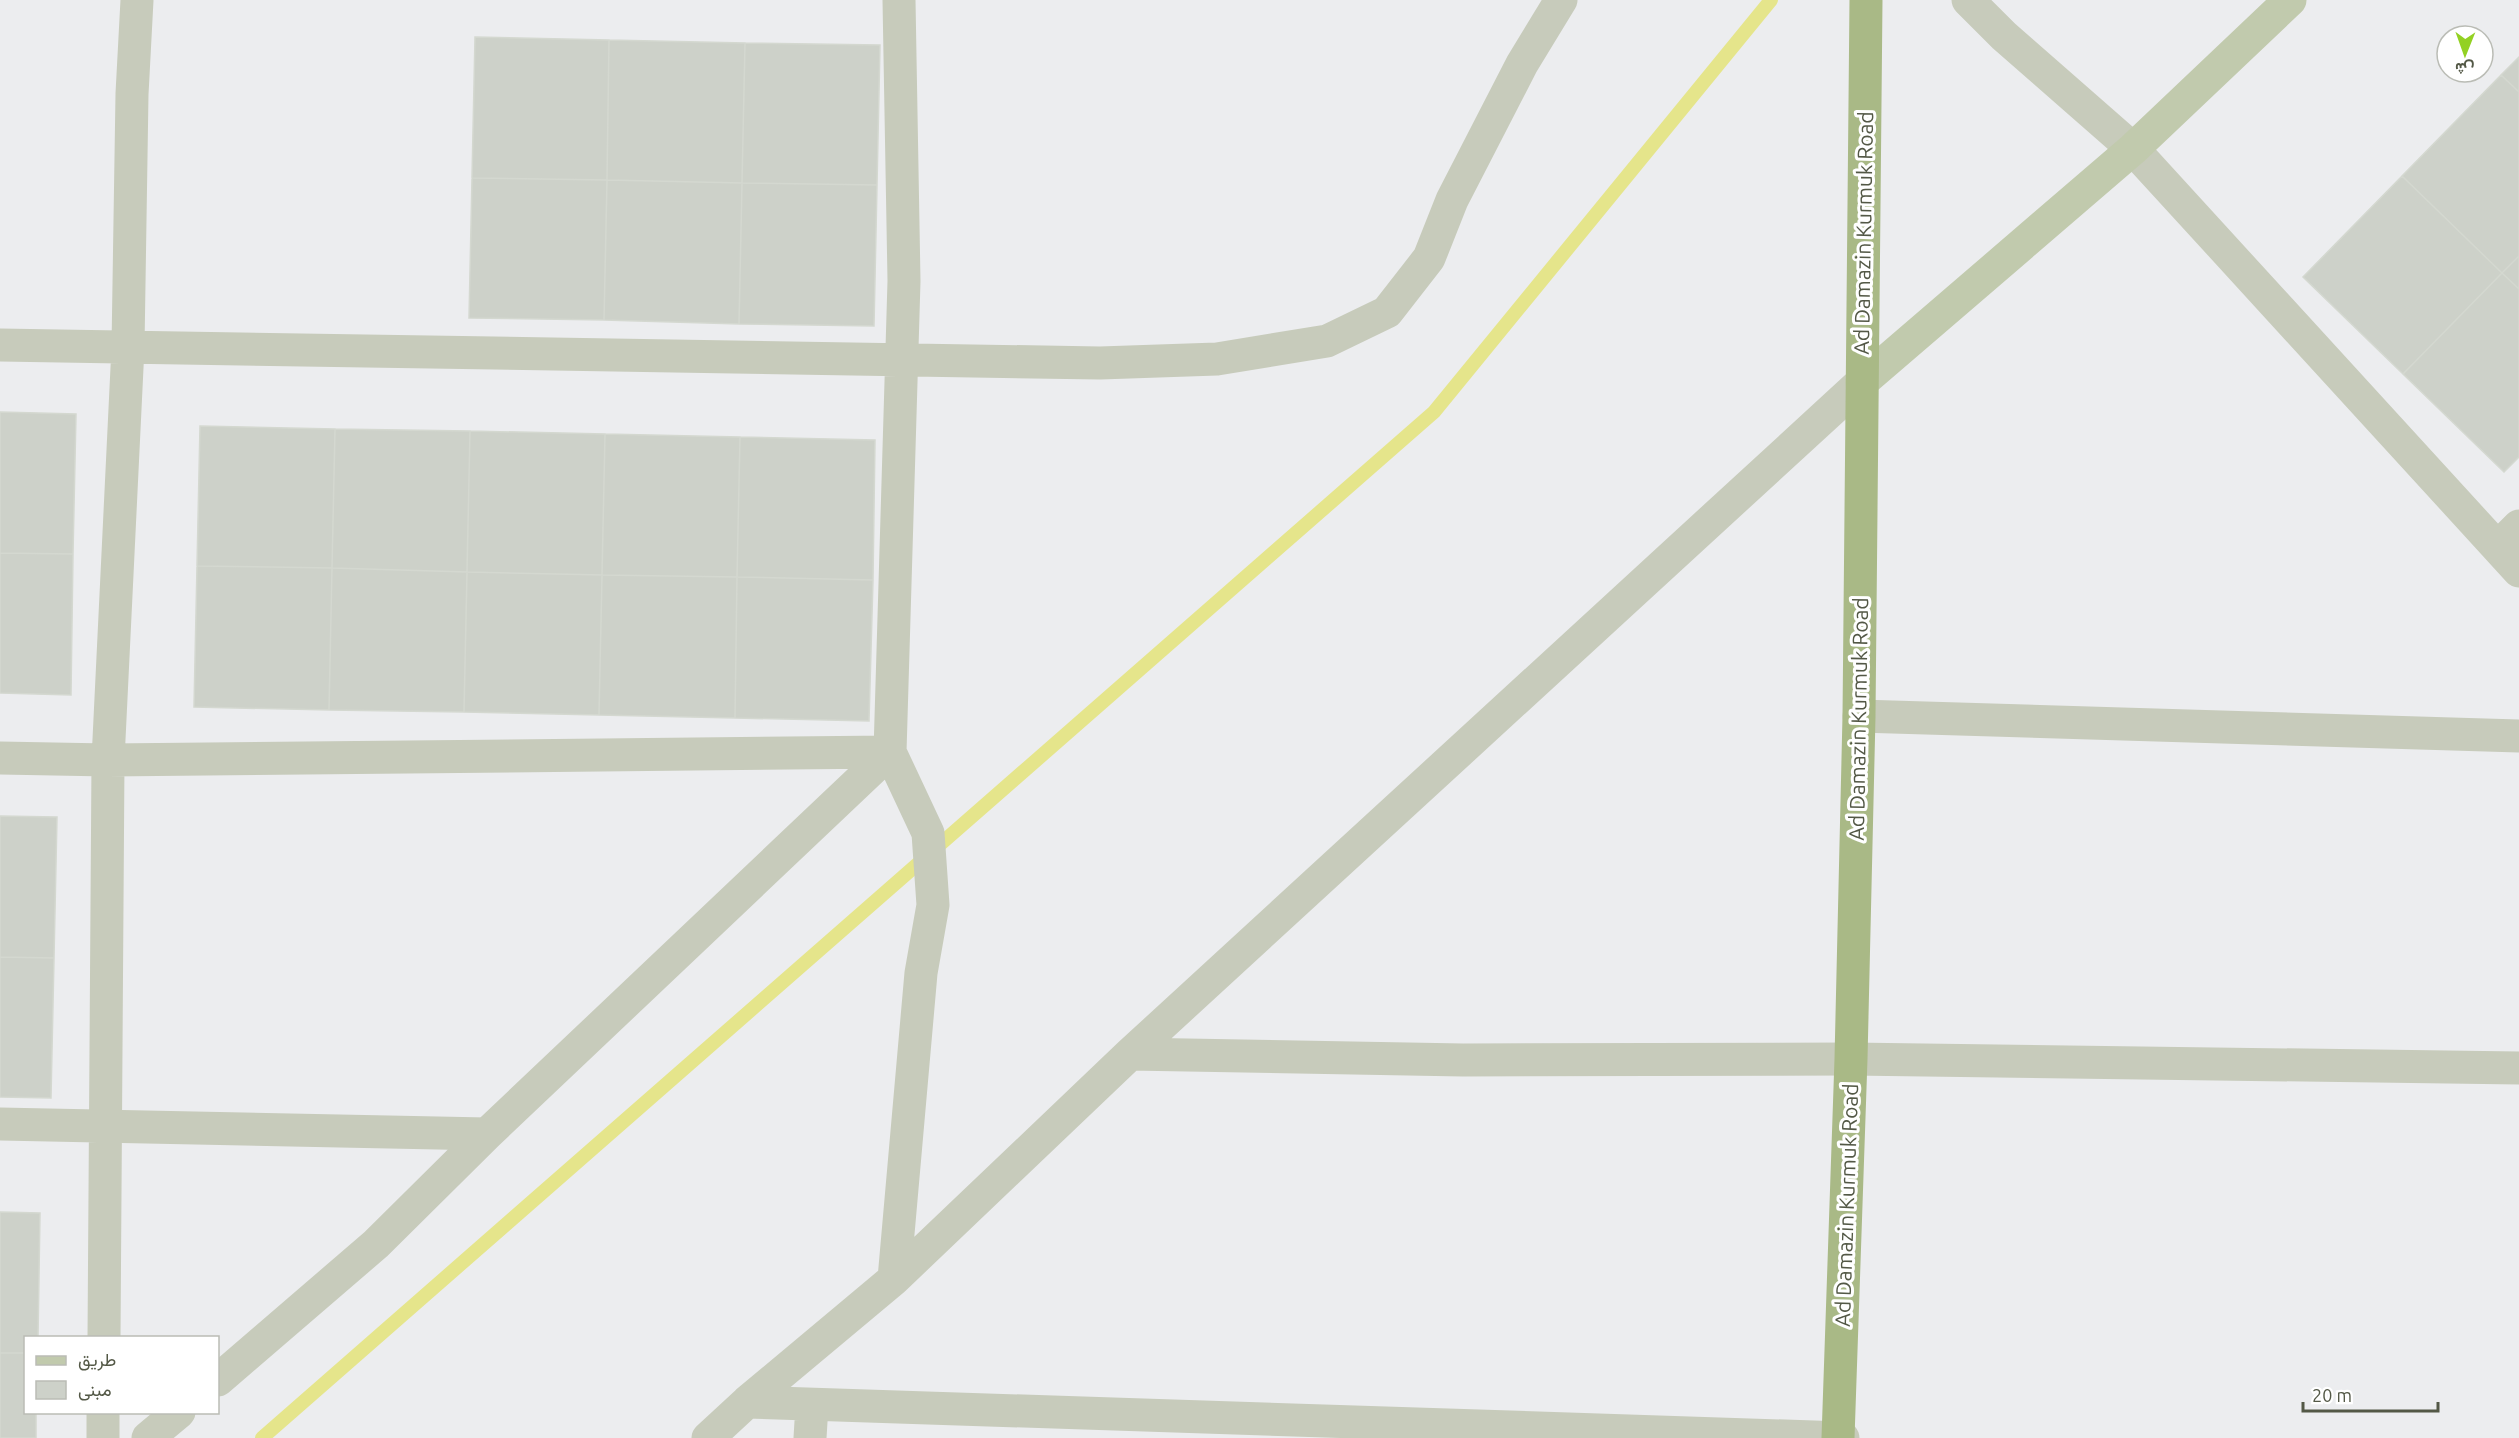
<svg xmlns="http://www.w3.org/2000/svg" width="2519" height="1438" font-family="Ubuntu,Vazirmatn,sans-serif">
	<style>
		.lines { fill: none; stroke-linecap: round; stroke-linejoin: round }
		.stream { stroke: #e5e58b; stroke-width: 14 }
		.building { fill: #cdd1c9; stroke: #d4d8d0; stroke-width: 1.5 }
		.minor { stroke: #c7cbbb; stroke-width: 33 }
		.major { stroke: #c1caad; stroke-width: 33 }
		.highway { stroke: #a9b986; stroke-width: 33 }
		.labels { text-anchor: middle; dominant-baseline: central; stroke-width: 6; stroke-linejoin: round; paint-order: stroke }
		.street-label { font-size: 21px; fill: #535846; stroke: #fff }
	</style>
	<rect width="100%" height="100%" fill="#ecedef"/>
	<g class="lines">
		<!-- stream -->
		<path class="stream" d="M262 1438 1434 412 1771 0"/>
	</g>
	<!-- building -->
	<path class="building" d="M475 37 609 40 607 180 472 178Z
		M609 40 745 43 742 183 607 180Z
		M745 43 880 45 877 185 742 183Z
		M2519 57V92L2501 75Z
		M2501 75 2519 92V256L2502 273 2402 176Z
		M2402 176 2502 273 2403 374 2303 277Z
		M472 178 607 180 604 320 469 318Z
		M607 180 742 183 739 324 604 320Z
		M742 183 877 185 874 326 739 324Z
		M2519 256V289L2502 273Z
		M2502 273 2519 289V457L2504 472 2403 374Z
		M0 412 76 414 73 554 0 553Z
		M200 426 335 429 332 568 197 566Z
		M335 429 470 431 467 572 332 568Z
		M470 431 605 434 602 575 467 572Z
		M605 434 740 437 737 577 602 575Z
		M740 437 875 440 873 580 737 577Z
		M0 553 73 554 71 695 0 693Z
		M197 566 332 568 329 710 194 707Z
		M332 568 467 572 464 712 329 710Z
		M467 572 602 575 599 715 464 712Z
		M602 575 737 577 735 718 599 715Z
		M737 577 873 580 869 721 735 718Z
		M0 816 57 817 54 958 0 957Z
		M0 957 54 958 51 1098 0 1097Z
		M0 1212 40 1213 38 1338H26V1353H0Z
		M0 1353H26V1412H36V1438H0Z"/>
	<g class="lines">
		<!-- minor -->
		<path class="minor" d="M1968 0 2004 36 2133 149 2519 571
			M0 345 1100 363 1217 359 1327 341 1387 312 1429 258 1452 200 1522 64 1561 0
			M2498 547 2519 526
			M1859 716 2519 736
			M0 758 108 760 890 752 487 1134 376 1244 218 1380
			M1130 1054 1463 1060 1851 1059 2519 1068
			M0 1124 487 1134
			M894 1279 921 973 933 905 928 833 890 752 904 281 899 0
			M104 1338 108 760 128 347 132 94 137 0
			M747 1402 1843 1438
			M103 1438V1412
			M148 1438 179 1412
			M708 1438 747 1402 894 1279 1130 1054 1862 382
			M810 1438 812 1405"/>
		<!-- major -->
		<path class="major" d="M1862 382 2133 149 2290 0"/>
		<!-- highway -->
		<path class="highway" d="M1838 1438 1851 1059 1859 716 1866 0"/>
	</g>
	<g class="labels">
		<!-- street labels -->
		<g class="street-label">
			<text transform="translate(1863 233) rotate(-89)">Ad Damazin Kurmuk Road</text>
			<text transform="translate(1858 719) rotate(-89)">Ad Damazin Kurmuk Road</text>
			<text transform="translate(1846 1205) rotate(-88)">Ad Damazin Kurmuk Road</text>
		</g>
	</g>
	<!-- legend -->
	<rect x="24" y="1336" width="195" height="78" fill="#ffffff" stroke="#babcb5" stroke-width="1.5"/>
	<rect x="36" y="1356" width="30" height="9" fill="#c1caad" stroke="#babcb5" stroke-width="1.5"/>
	<text x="78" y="1366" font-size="18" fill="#535846">طريق</text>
	<rect x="36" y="1381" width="30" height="18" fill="#cdd1c9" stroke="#babcb5" stroke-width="1.5"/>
	<text x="78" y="1396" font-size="18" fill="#535846">مبنى</text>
	<!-- north arrow -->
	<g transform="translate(2465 54) rotate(181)"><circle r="28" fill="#ffffff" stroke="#babcb5" stroke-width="1.5"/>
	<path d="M0-4.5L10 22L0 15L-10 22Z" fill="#93d123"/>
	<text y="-9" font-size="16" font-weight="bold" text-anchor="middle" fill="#535846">ش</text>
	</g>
	<!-- scale -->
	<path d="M2303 1402v9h135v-9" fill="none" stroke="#535846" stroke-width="3"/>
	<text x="2312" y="1402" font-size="18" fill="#535846" stroke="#ffffff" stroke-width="4.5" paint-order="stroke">20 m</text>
</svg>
